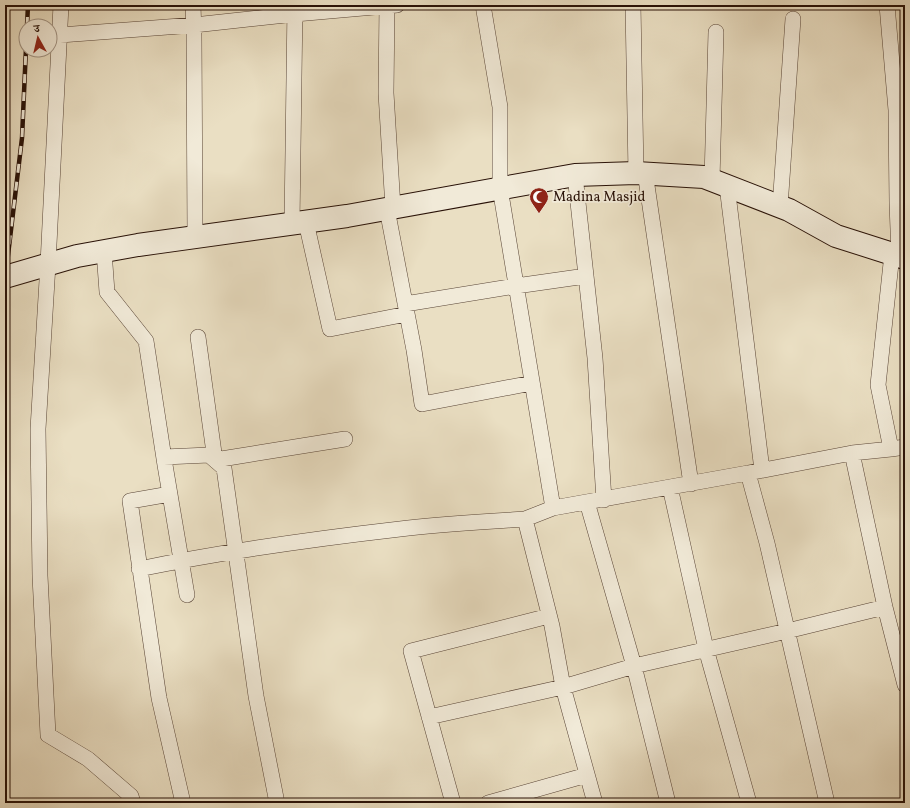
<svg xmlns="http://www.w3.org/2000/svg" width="910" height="808" font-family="Vollkorn,'Noto Serif Devanagari',serif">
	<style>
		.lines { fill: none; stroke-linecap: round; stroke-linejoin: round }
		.street-casing { stroke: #584436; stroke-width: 16 }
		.secondary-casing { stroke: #281107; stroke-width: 24 }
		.street { stroke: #f1ead8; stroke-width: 15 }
		.secondary { stroke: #f1ead8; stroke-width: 22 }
		.rail-casing { stroke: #281107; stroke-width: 4.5 }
		.rail { stroke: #f1ead8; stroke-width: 3; stroke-dasharray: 9; stroke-linecap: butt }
		.labels { text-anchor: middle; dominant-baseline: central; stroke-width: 3.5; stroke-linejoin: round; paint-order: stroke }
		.poi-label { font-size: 14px; fill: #281107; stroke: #f1ead8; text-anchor: start }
	</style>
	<rect width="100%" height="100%" fill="#eadfc3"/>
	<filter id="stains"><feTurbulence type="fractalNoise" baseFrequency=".005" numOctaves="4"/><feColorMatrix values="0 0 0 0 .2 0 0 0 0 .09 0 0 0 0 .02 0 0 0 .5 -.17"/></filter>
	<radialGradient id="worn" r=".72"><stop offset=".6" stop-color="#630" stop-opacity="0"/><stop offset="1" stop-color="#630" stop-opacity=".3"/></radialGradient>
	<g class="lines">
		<defs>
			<path id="street" d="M61 5 48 264 38 429 40 576 48 735 88 759 131 796 133 803
				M193 5 194 35 195 237
				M387 5 386 93 393 208
				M483 5 500 107V188L553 508 525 519 552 626 563 687 595 803
				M633 5 636 173
				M887 5 896 110 897 203 899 256
				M60 35 194 25 295 14 397 5
				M645 172 691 484
				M575 175 595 358 604 500
				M712 180 716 32
				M727 186 762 470
				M780 207 793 19
				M387 209 414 350 422 404 532 383
				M306 222 330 329 407 314
				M292 223 295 5
				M104 251 107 292 146 341 165 465 187 595
				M405 304 516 286 586 276
				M198 337 215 460 345 439
				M891 449 905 447
				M852 453 885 607 905 685
				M164 457 209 455 224 468 256 696 277 803
				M670 487 706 649 749 803
				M170 494 130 501 159 698 183 803
				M587 502 634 666 668 803
				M553 508 748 473
				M139 569C226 551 313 539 400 529 442 524 483 522 525 519
				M429 717 563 687 634 666 787 631 885 607
				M453 803 411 651 549 616
				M488 803 587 775
				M827 803 767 543 748 473 852 453 891 449 878 385 892 254"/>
			<path id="secondary" d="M5 277 77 256 138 245 347 216 575 175 636 173 704 177 789 210 836 236 905 258"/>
		</defs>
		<!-- street casing -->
		<use href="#street" class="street-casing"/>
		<!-- secondary casing -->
		<use href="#secondary" class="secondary-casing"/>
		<!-- street -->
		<use href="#street" class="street"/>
		<!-- secondary -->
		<use href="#secondary" class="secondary"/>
		<defs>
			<path id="rail" d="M27 26 28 5
				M5 280 22 138 26 48"/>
		</defs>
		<!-- rail casing -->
		<use href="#rail" class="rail-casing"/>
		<!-- rail -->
		<use href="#rail" class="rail"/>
	</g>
	<!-- icons -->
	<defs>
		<symbol id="mosque-pin" viewBox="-11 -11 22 30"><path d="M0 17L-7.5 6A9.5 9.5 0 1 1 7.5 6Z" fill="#8f2418" stroke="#f1ead8"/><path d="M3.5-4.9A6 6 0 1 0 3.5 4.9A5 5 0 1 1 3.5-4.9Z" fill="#fff"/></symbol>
	</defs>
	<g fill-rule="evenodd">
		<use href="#mosque-pin" x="528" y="186" width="22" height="30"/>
	</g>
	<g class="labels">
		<!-- poi labels -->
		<g class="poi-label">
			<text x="553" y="197">Madina Masjid</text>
		</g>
	</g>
	<!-- margin -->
	<rect width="910" height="808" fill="none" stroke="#eadfc3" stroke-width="20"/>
	<rect x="6" y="6" width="898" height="796" fill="none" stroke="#281107" stroke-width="2"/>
	<rect x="10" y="10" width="890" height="788" fill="none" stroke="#281107"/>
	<!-- north arrow -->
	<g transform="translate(38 38) rotate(352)"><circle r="19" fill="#f1ead8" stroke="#a19384"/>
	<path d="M0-3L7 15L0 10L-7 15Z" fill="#8f2418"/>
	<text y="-6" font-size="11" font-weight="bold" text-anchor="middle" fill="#281107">उ</text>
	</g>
	<rect width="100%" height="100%" filter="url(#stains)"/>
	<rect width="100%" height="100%" fill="url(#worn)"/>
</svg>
